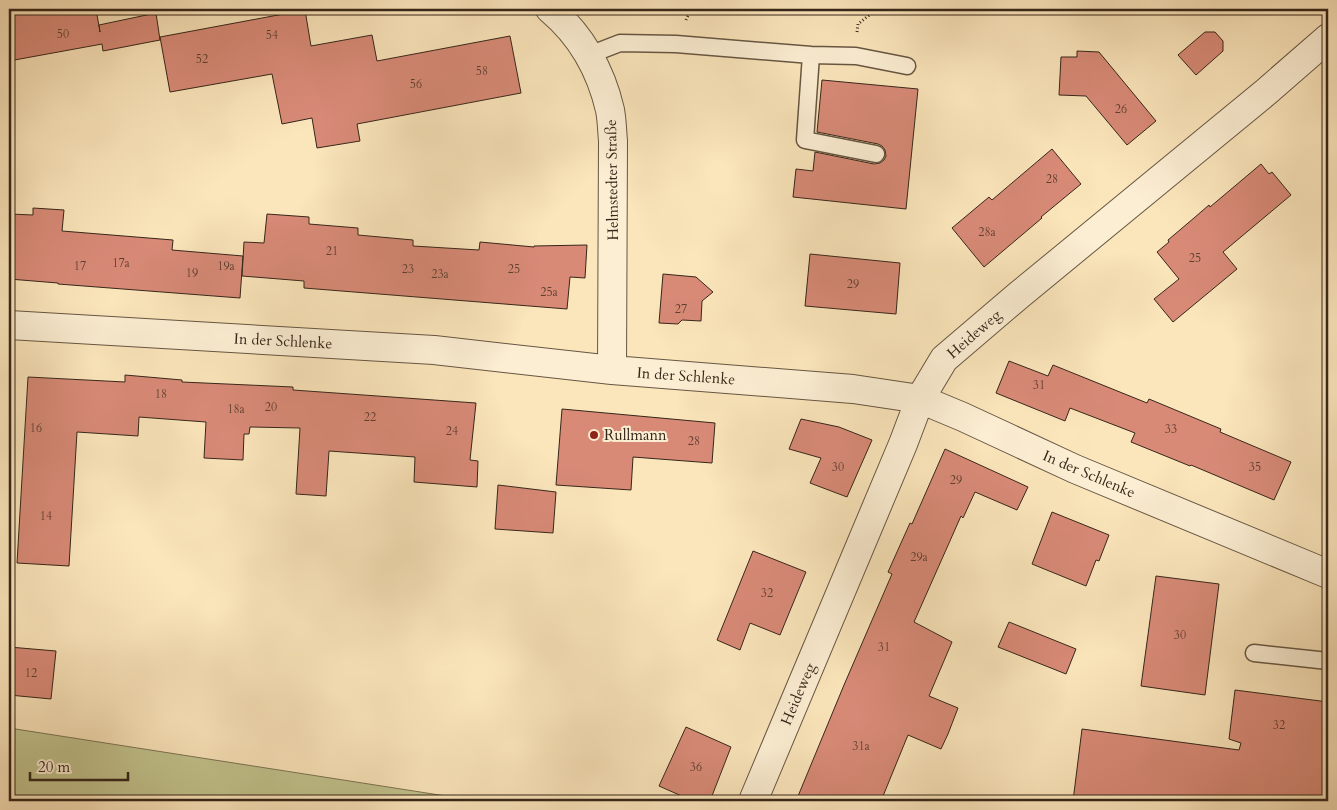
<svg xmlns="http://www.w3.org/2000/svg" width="1337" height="810" font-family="Cardo,serif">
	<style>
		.green { fill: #c2c38e; stroke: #7c7454 }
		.building { fill: #d88a77; stroke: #362619 }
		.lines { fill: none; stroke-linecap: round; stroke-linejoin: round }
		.lane-casing { stroke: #675642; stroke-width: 19 }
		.street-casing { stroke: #675642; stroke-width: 30 }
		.path { stroke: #362619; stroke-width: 3; stroke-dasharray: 1 2.5; stroke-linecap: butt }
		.lane { stroke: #fceed3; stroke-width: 16 }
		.street { stroke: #fceed3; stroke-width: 28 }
		.poi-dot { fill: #8f2418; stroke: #fceed3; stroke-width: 2 }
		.labels { text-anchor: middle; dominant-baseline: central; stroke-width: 4; stroke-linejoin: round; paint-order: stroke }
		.number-label { font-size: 12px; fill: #5e3f30 }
		.street-label { font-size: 15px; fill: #362619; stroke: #fceed3 }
		.poi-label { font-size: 15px; fill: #362619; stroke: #fceed3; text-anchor: start }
	</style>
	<rect width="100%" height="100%" fill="#fbe5bb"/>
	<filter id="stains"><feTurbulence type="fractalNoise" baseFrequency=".004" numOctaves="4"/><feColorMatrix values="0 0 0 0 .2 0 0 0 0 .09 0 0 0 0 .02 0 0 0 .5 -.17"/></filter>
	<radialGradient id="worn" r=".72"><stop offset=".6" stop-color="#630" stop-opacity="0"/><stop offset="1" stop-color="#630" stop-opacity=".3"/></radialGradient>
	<!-- green -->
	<path class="green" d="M9 728 478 801H9Z"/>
	<!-- building -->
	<path class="building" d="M9 9H96L100 32 99 25 156 13 160 40 103 51 102 44 9 61Z
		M305 10 311 46 372 35 377 61 510 36 521 93 357 124 360 141 317 148 312 118 282 124 272 74 170 92 160 37Z
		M1205 32H1215L1223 41V51L1196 75 1178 55Z
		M1077 51 1099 52 1156 121 1127 145 1086 96 1059 95 1061 57H1077Z
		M822 80 918 89 906 209 793 197 796 169 813 171 815 152 874 164 880 163 884 160 886 156 885 150 882 146 878 144 817 132Z
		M1052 149 1081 184 1041 217 1042 218 984 267 952 228 989 197 992 200Z
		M1261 164 1269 174 1272 172 1291 195 1223 252 1237 269 1173 322 1154 299 1179 279 1157 252 1169 242 1168 240 1194 218 1209 205 1210 207Z
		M33 208 64 210 62 231 173 240 172 250 243 256 240 298 58 284V283L9 279V214L33 215Z
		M267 214 309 217V224L358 228V235L413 240V246L479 250 480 242 534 247V246L587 245 585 278 570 277 567 309 304 288V281L242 276 244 242 264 243Z
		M810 254 900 263 896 314 805 306Z
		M663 274 696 277 713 292 702 301 701 321 682 320 678 324 659 323Z
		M1009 361 1048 376 1053 365 1147 403 1149 399 1221 429 1220 432 1291 462 1274 500 1191 465 1190 466 1131 442 1135 433 1070 408 1065 421 996 393Z
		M125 375 182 380V382L293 387V390L476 403 470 460 478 461 477 487 414 482 415 457 329 451 326 496 296 494 300 428 250 427 249 434H244L243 460 204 458 206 422 139 417 138 436 77 432 69 566 17 563 28 377 125 382Z
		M562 409 715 423 712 463 633 457 631 490 556 485Z
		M801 419 839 427 872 440 847 497 810 483 821 458 789 449Z
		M945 449 1028 487 1017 510 975 492 963 518 961 516 914 622 952 642 929 696 958 708 948 734 941 749 908 735 881 801H796L844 685 892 574 888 572 910 523 912 524Z
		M498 485 556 492 553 533 495 529Z
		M1052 512 1109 535 1099 561 1096 560 1086 586 1032 564Z
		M753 551 806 572 780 635 750 623 740 650 717 640Z
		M1156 576 1219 584 1205 695 1141 686Z
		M1009 622 1076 649 1066 674 998 647Z
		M9 647 56 651 51 699 9 695Z
		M1235 690 1328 702V801H1073L1082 729 1239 750 1241 743 1229 739Z
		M686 727 731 747 710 801H693L659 786Z"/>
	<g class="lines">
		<defs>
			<path id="lane" d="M589 55 620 43 676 44 811 55 856 56 907 66
				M811 55 805 140 876 154
				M1254 653 1328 661"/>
			<path id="street" d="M550 9C581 35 601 71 610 110 612 120 612 131 613 141L612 370
				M9 325 434 350 612 370 853 389 920 399 963 417 1075 469 1328 574
				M753 801 903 444 920 399 944 359 1019 295 1266 92 1328 38"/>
		</defs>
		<!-- lane casing -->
		<use href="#lane" class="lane-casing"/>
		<!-- street casing -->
		<use href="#street" class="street-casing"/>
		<!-- path -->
		<path class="path" d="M686 20 691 9
			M857 32 858 24 877 9"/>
		<!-- lane -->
		<use href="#lane" class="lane"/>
		<!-- street -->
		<use href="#street" class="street"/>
	</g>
	<!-- markers -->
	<circle class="poi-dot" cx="594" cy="435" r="5"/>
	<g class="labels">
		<!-- number labels -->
		<g class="number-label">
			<text x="63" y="34">50</text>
			<text x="272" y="35">54</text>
			<text x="202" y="59">52</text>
			<text x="482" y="71">58</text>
			<text x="416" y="84">56</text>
			<text x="1121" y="109">26</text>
			<text x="1052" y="179">28</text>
			<text x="987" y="232">28a</text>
			<text x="332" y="251">21</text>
			<text x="1195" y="258">25</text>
			<text x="121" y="263">17a</text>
			<text x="80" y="266">17</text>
			<text x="226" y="266">19a</text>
			<text x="408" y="269">23</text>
			<text x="514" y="269">25</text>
			<text x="192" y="273">19</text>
			<text x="440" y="274">23a</text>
			<text x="853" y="284">29</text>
			<text x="549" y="292">25a</text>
			<text x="681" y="309">27</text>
			<text x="1039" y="385">31</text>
			<text x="161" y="394">18</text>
			<text x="271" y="407">20</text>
			<text x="236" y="409">18a</text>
			<text x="370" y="417">22</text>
			<text x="36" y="428">16</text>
			<text x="1171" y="429">33</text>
			<text x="452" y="431">24</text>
			<text x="694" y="441">28</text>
			<text x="838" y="467">30</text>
			<text x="1255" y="467">35</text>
			<text x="956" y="480">29</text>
			<text x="46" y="516">14</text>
			<text x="919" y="557">29a</text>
			<text x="767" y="593">32</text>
			<text x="1180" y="635">30</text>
			<text x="884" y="647">31</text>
			<text x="31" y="673">12</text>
			<text x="1279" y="725">32</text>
			<text x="861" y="746">31a</text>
			<text x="696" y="767">36</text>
		</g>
		<!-- street labels -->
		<g class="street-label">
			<text transform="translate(612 180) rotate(-91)">Helmstedter Straße</text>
			<text transform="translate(974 334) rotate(-41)">Heideweg</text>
			<text transform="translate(283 341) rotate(3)">In der Schlenke</text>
			<text transform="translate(686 376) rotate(4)">In der Schlenke</text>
			<text transform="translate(1089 474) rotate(23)">In der Schlenke</text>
			<text transform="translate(798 694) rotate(-67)">Heideweg</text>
		</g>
		<!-- poi labels -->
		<g class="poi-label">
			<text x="604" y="435">Rullmann</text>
		</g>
	</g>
	<!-- margin -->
	<rect width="1337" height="810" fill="none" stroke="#fbe5bb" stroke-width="30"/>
	<rect x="10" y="10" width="1317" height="790" fill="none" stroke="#362619" stroke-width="2.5"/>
	<rect x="15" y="15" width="1307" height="780" fill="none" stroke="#362619"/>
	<!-- scale -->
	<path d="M30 772v8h98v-8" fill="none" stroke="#362619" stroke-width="2.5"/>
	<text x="38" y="772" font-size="15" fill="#362619" stroke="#fceed3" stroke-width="4" paint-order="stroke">20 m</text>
	<rect width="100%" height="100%" filter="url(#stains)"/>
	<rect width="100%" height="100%" fill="url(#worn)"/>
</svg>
